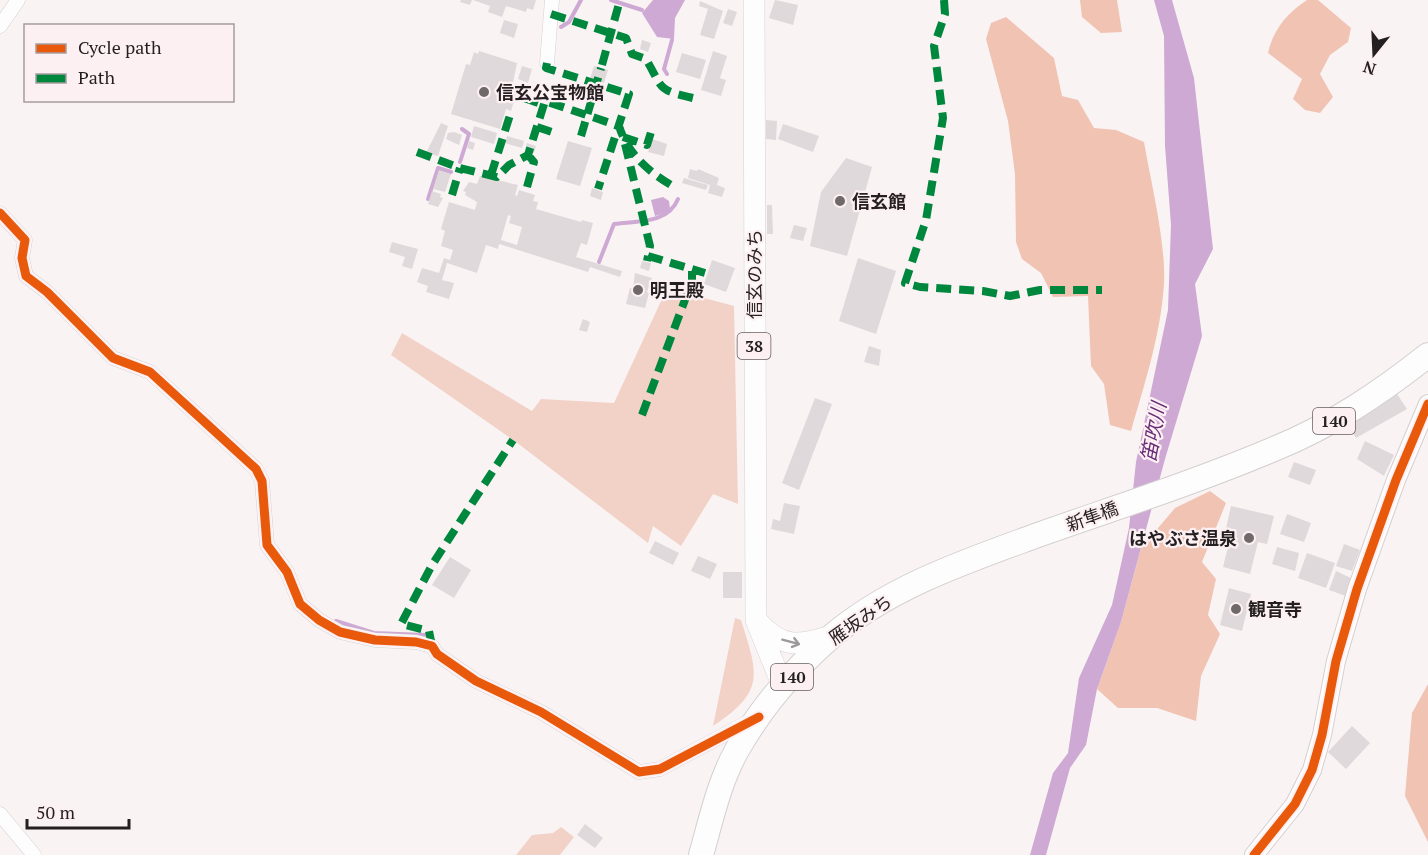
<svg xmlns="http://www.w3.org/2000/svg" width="1428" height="855" font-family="'PT Serif','Noto Sans JP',serif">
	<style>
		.green { fill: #f2d2c7 }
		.forest { fill: #f1c3b3 }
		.water { fill: #cda9d4 }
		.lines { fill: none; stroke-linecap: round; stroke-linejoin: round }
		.stream { stroke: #cda9d4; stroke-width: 4 }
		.building { fill: #dfd9db; fill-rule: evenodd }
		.street-casing { stroke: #d4cfd0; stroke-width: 15 }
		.secondary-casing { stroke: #d4cfd0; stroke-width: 20 }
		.primary-casing { stroke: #d4cfd0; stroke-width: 22 }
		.highway-casing { stroke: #d4cfd0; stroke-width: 26 }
		.street { stroke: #fefdfd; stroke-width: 14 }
		.secondary { stroke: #fefdfd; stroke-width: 18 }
		.primary { stroke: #fefdfd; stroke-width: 21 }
		.highway { stroke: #fefdfd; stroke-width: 24 }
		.quiet { stroke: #00873e; stroke-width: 8; stroke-dasharray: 15 8; stroke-linecap: butt }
		.cycleway-casing { stroke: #fdf0f3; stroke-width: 13 }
		.cycleway { stroke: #e8590c; stroke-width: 9 }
		.oneway { stroke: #9c999a }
		.poi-dot { fill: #6f696a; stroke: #fdf0f3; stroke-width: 2 }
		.labels { text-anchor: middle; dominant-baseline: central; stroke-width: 4.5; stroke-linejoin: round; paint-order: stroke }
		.shield { fill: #fdf0f3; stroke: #655e5f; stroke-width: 1.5 }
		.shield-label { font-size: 16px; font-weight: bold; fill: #241f20 }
		.poi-label { font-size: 18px; font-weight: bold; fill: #241f20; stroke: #fdf0f3; text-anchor: start }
		.street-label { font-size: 18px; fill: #241f20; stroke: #fdf0f3 }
		.water-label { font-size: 20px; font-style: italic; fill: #682d78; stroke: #fdf0f3 }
	</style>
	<rect width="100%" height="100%" fill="#faf3f4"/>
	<!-- green -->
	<path class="green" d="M667 288 734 306 738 504 713 494 681 546 653 526 648 543 516 442 391 355 402 333 532 411 541 399 614 403Z
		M735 618 741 620C758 674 766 691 713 726Z
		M561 827 574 837 560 855H516L532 835 553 833Z"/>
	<!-- forest -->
	<path class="forest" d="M1080 0H1117L1122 32 1101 33 1082 17Z
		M1307 0H1318L1351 28 1348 42 1330 55 1320 74 1333 97 1320 113 1305 110 1293 99 1302 79 1268 53C1273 30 1287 13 1307 0Z
		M1006 17 1054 58 1062 96 1078 100 1094 128 1116 130 1144 142C1151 182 1166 243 1164 283 1161 334 1145 382 1131 431L1110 425 1104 384 1091 366 1088 296 1053 297 1041 273 1022 259 1016 242 1015 174 1008 121 986 39 991 23Z
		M1210 491 1226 503 1202 562 1216 579 1208 615 1220 634 1201 676 1196 721 1157 708H1118L1097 689 1121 622 1141 548 1175 508Z
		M1428 684V842L1405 796 1412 713Z"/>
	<!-- water -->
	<path class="water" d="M653 0H685L675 18 674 39 657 37 642 13Z
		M1154 0H1172L1194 78 1213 249 1195 284 1202 336 1165 459 1121 622 1097 689 1086 745 1070 768 1046 855H1030L1053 773 1068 753 1079 678 1112 605 1129 528 1136 462 1168 310 1171 225 1165 146 1164 36Z
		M663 197 669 201 670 209 665 213 655 216 651 200Z"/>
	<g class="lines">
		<!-- stream -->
		<path class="stream" d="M611 0 642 10
			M561 27 569 22 581 0
			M667 74 664 69 672 40
			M460 162 469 134 462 129
			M428 199 438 168 451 172
			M599 262 614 224C637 221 668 224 678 199
			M336 621 374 633 425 635"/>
	</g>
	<!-- building -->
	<path class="building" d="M461 0H472L470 5 460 2Z
		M473 0H536L533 10 527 8 526 12 506 6 502 17 488 12 490 6Z
		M775 0 798 5 793 25 769 18Z
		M700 1 723 11 714 39 700 35 708 9 699 6Z
		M728 9 737 12 732 26 723 23Z
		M504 20 518 24 514 38 500 33Z
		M642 40 651 43 648 52 640 49Z
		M479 51 517 63 511 92 516 94 511 111 506 109 500 129 451 114 466 64 470 65 474 52 478 54Z
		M713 51 727 56 720 78 726 80 721 96 701 90Z
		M682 53 706 60 700 79 676 72Z
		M522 66 532 69 528 83 518 79Z
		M594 66 608 70 604 83 590 79Z
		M766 120 777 121 776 140 766 139Z
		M441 123 448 126 438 156 426 153Z
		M783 124 819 136 813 152 778 139Z
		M474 126 497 133 494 144 471 137Z
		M454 132 462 135 459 145 446 139 448 133Z
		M507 136 524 141 522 148 505 143Z
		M652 139 667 144 664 156 648 152Z
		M469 141 475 143 473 150 467 148Z
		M568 141 592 148 580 186 556 179Z
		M527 143 536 146 534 153 525 150Z
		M846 158 872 167 847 256 810 246 821 192Z
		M690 169 697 171 698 169 719 178 717 185 725 188 722 197 708 193 710 185 688 178Z
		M439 170 451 174 445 192 433 189Z
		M480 176 518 185 515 195 517 196 519 190 535 195 533 201 538 202 536 209 581 222 582 220 593 223 587 245 581 243 576 257 622 271 620 277 590 267 588 272 499 244 498 249 486 245 477 273 447 263 442 280 454 283 449 299 426 292 428 286 417 282 422 268 439 273 444 258 450 260 453 250 441 246 445 231 441 229 449 202 475 210 477 202 465 195 466 192 463 191 469 182 477 184ZM508 215 511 216 509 223 522 227 517 245 501 240Z
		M684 178 708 185 706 190 682 183Z
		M592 188 603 192 601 200 590 196Z
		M432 191 441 194 440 197 443 198 438 207 428 204Z
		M767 205H772L773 234H767Z
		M794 225 807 228 803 241 790 238Z
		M392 242 418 249 412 269 402 266 405 257 389 252Z
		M858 258 896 271 876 334 839 321Z
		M712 260 735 268 726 292 704 284Z
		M642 261 651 263 649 271 640 268Z
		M635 273 652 278 647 292 649 293 645 308 626 304 630 288H633Z
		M583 319 590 322 587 332 579 330Z
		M869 346 881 350 879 366 864 362Z
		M1395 391 1407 409 1356 438 1346 423Z
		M815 398 832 404 799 490 782 483Z
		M1365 441 1394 455 1384 476 1357 459Z
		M1294 462 1316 470 1310 485 1288 477Z
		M784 503 800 506 794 534 771 529 773 519 780 521Z
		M1231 506 1274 516 1267 544 1258 542 1250 574 1223 567 1231 535 1225 533Z
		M1287 514 1311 523 1304 542 1280 534Z
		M655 541 679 553 673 565 649 553Z
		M1344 544 1360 550 1352 571 1336 566Z
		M1277 547 1299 553 1295 571 1272 564Z
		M1307 553 1335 563 1326 588 1298 578Z
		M698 556 717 564 710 579 691 571Z
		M450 557 471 570 454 598 432 585Z
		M1336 571 1353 579 1346 596 1329 590Z
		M723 572H742V598H723Z
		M1229 588 1251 594 1242 631 1220 625Z
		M1352 726 1370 743 1346 769 1328 752Z
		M585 824 603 838 595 848 577 835Z"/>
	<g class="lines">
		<defs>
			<path id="street" d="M0 26 18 0
				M547 63 552 0
				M0 213 25 240 22 258 26 276 47 292 113 358 150 372 256 469 262 481 267 545 287 572 300 604 319 620 340 632 375 640 416 642 432 646 437 654 476 681 541 712 639 772 660 769 752 720
				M0 814 34 855"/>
			<path id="secondary" d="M1254 855 1295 804 1312 770 1322 735 1336 661 1357 589 1396 480 1428 404"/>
			<path id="primary" d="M754 0 756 620 783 687
				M758 622C783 650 800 645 832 636"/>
			<path id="highway" d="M701 855C711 820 719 782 737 750 761 708 795 668 832 636 890 587 964 562 1035 536 1114 508 1196 482 1274 449 1331 426 1380 393 1428 355"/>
		</defs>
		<!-- street casing -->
		<use href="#street" class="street-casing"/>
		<!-- secondary casing -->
		<use href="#secondary" class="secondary-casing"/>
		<!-- primary casing -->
		<use href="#primary" class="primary-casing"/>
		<!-- highway casing -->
		<use href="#highway" class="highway-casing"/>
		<!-- street -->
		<use href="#street" class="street"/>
		<!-- secondary -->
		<use href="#secondary" class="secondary"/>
		<!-- primary -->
		<use href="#primary" class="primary"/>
		<!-- highway -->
		<use href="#highway" class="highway"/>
		<!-- quiet -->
		<path class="quiet" d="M944 0 945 14 934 46 943 118 926 220 905 283 920 287 983 291 1010 296 1040 290H1102
			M551 14 626 38 632 54 646 59C665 92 656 89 697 99
			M547 63 546 68 629 94 598 189
			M602 65 620 0
			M524 98 544 105
			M537 127 558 134
			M581 136 601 68
			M623 137 647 145 652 129
			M625 144 650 246 647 261
			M417 152 460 168 497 177 509 165 528 155 545 101 619 126C628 155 650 173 676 188
			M491 175 510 115
			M527 187 534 162 528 155
			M452 195 460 168
			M648 256 705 273
			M642 415 692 281V269
			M432 646 429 631 401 624 432 565 513 440"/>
		<defs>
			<path id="cycleway" d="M0 213 25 240 22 258 26 276 47 292 113 358 150 372 256 469 262 481 267 545 287 572 300 604 319 620 340 632 375 640 416 642 432 646 437 654 476 681 541 712 639 772 660 769 759 717
				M1254 855 1295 804 1312 770 1322 735 1336 661 1357 589 1396 480 1428 404"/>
		</defs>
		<!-- cycleway casing -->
		<use href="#cycleway" class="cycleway-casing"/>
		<!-- cycleway -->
		<use href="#cycleway" class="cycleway"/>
	</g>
	<!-- one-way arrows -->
	<defs><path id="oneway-shaft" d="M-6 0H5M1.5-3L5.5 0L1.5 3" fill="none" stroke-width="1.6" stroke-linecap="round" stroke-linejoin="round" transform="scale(1.5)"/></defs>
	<use class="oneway" href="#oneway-shaft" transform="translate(791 642) rotate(15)"/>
	<!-- markers -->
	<g class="poi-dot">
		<circle cx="484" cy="92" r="6"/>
		<circle cx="840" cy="201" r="6"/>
		<circle cx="638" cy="290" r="6"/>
		<circle cx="1249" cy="538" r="6"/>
		<circle cx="1236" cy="609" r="6"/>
	</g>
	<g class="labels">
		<!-- shield labels -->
		<g class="shield">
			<rect x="737.5" y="333" width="33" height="26" rx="4.5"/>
			<rect x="1313" y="408" width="42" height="26" rx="4.5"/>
			<rect x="771" y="664" width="42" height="26" rx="4.5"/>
		</g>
		<g class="shield-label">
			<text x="754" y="346">38</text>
			<text x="1334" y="421">140</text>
			<text x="792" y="677">140</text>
		</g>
		<!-- poi labels -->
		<g class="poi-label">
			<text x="496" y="92">信玄公宝物館</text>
			<text x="852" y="201">信玄館</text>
			<text x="650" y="290">明王殿</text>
			<text x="1237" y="538" text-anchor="end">はやぶさ温泉</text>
			<text x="1248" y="609">観音寺</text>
		</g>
		<!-- street labels -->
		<g class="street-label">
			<text transform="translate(754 274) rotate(-90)">信玄のみち</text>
			<text transform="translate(1092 516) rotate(-20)">新隼橋</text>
			<text transform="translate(860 619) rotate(-35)">雁坂みち</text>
		</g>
		<!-- water labels -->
		<g class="water-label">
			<text transform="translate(1153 432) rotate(-79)">笛吹川</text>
		</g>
	</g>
	<!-- legend -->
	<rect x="24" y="24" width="210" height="78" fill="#fdf0f3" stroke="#a69c9f" stroke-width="1.5"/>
	<rect x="36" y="44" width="30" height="9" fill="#e8590c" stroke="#a69c9f" stroke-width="1.5"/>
	<text x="78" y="54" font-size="18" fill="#241f20">Cycle path</text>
	<rect x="36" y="74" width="30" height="9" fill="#00873e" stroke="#a69c9f" stroke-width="1.5"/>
	<text x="78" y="84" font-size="18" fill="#241f20">Path</text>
	<!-- north arrow -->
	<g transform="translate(1374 54) rotate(198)" stroke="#fdf0f3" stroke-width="4.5" paint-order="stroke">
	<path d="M0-4.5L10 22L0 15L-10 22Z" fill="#241f20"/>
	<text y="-9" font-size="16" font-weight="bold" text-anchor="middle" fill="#241f20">N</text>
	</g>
	<!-- scale -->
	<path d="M27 819v9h102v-9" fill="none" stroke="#241f20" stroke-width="3"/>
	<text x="36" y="819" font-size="18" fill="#241f20" stroke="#fdf0f3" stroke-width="4.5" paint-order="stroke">50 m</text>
</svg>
